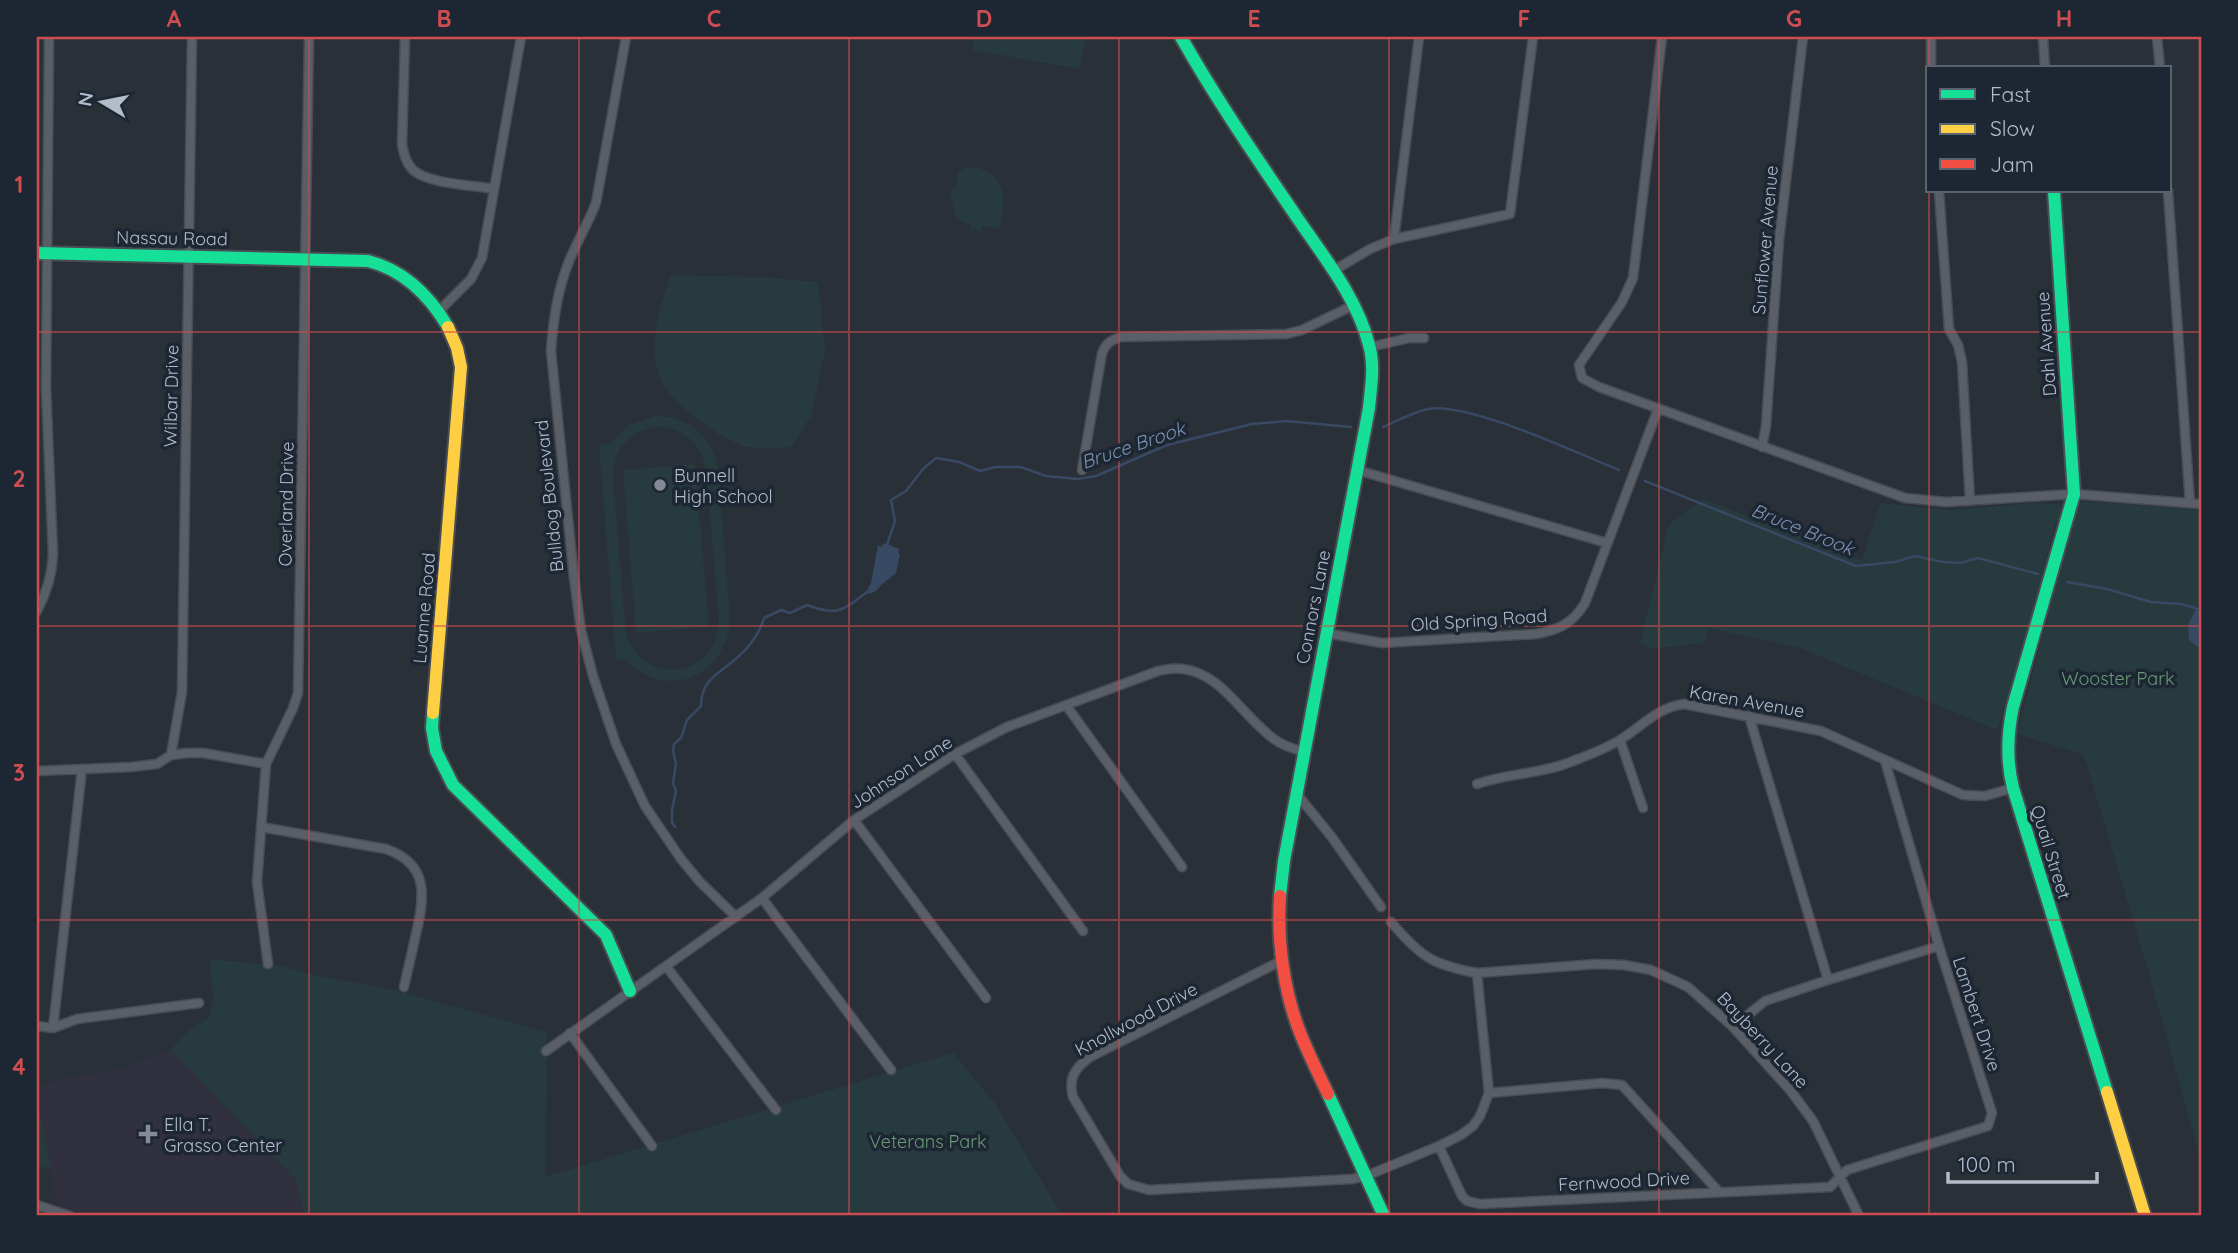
<svg xmlns="http://www.w3.org/2000/svg" width="2238" height="1253" font-family="Quicksand,sans-serif">
	<style>
		.medical { fill: #31303e }
		.green { fill: #273a3e; fill-rule: evenodd }
		.water { fill: #384963 }
		.lines { fill: none; stroke-linecap: round; stroke-linejoin: round }
		.stream { stroke: #384963; stroke-width: 2.5 }
		.street-casing { stroke: #484c53; stroke-width: 11 }
		.fast-casing { stroke: #484c53; stroke-width: 16 }
		.slow-casing { stroke: #484c53; stroke-width: 16 }
		.jam-casing { stroke: #484c53; stroke-width: 16 }
		.street { stroke: #5a5e66; stroke-width: 8 }
		.fast { stroke: #16e098; stroke-width: 12 }
		.slow { stroke: #ffcf43; stroke-width: 12 }
		.jam { stroke: #f24e42; stroke-width: 12 }
		.grid { fill: none; stroke: #ce4d50; stroke-width: 2; stroke-opacity: 0.55 }
		.poi-dot { fill: #848b96; stroke: #1d2633; stroke-width: 2.5 }
		.labels { text-anchor: middle; dominant-baseline: central; stroke-width: 7; stroke-linejoin: round; paint-order: stroke }
		.street-label { font-size: 18px; fill: #b4bcc9; stroke: #1d2633 }
		.poi-label { font-size: 18px; fill: #b4bcc9; stroke: #1d2633; text-anchor: start }
		.park-label { font-size: 18px; fill: #6b9a76; stroke: #1d2633 }
		.water-label { font-size: 19px; font-style: italic; fill: #7c92b1; stroke: #1d2633 }
		.neatline { fill: none; stroke: #ce4d50; stroke-width: 2.5 }
		.grid-label { font-size: 23px; text-anchor: middle; font-weight: bold; fill: #ce4d50 }
	</style>
	<rect width="100%" height="100%" fill="#2a3038"/>
	<!-- medical -->
	<path class="medical" d="M171 1050 296 1180 305 1216H60L37 1100V1088L60 1079 124 1069 148 1057Z"/>
	<!-- green -->
	<path class="green" d="M974 37H1086L1080 69 972 50Z
		M975 167C1009 176 1006 200 999 228L981 226V231L971 229V225C956 220 951 215 953 199L950 198 952 186 956 187 958 172 966 168Z
		M671 275 761 277 818 282 825 350 811 416 791 447C777 448 763 449 748 447 725 443 675 405 663 385 660 379 657 370 656 364 651 335 661 302 671 275Z
		M655 416C689 416 713 436 718 470L730 618C729 675 665 704 626 659L616 660 599 445 610 444 629 425ZM656 427C683 427 702 444 706 470L719 619C719 677 645 689 626 634L613 478C612 451 629 431 656 427Z
		M695 464 709 627 636 633 623 470Z
		M1703 499 1862 560 1880 503 1949 510 2033 503 2059 504C2064 510 2059 519 2055 525L2026 639 1997 730 1800 648 1709 628 1704 643 1652 649 1640 643 1669 524Z
		M2078 501 2201 510V1154H2199L2148 970 2084 755 2017 734Z
		M210 959 281 966 318 976 390 989 547 1032 545 1177 953 1053 994 1102 1063 1216H305L296 1180 171 1050 188 1031 209 1018 213 1000Z
		M37 1100 51 1167 37 1168Z"/>
	<!-- water -->
	<path class="water" d="M884 543 899 549 898 553 900 554 896 573 881 585 876 591 869 594 867 591 871 583 878 545 881 547Z
		M2201 607V650L2189 640 2188 625 2196 609Z"/>
	<g class="lines">
		<!-- stream -->
		<path class="stream" d="M1383 427C1397 421 1413 412 1428 409 1467 401 1579 454 1619 470
			M1645 481 1856 566 1895 562 1915 556 1943 562 1960 563 1978 558 2038 574
			M887 545 895 521 891 500 906 491 923 469 936 458 959 462 980 471 995 467H1021L1046 476 1078 479 1096 476 1167 445 1252 424 1286 421 1351 427
			M2067 582 2107 589 2151 602 2182 604 2201 610
			M675 827 672 822V810L676 791 673 783 676 763 673 751 674 744 681 738 687 720 701 706C701 677 722 673 740 655 751 645 760 632 764 618L781 610 790 613 807 605C838 617 843 610 867 592"/>
		<defs>
			<path id="street" d="M405 37 402 145C404 154 406 163 413 170 429 184 473 185 494 189
				M626 37 596 203C588 224 576 243 568 264 557 292 553 321 551 351L574 578 581 630 593 676 616 744 645 806 681 859 700 882 736 917
				M1662 37 1633 278 1622 302 1579 365 1582 378 1599 387 1905 498 1946 502 2074 494 2201 504
				M1931 37V68
				M2043 37 2045 68
				M2157 37 2160 68
				M1939 191 1949 329 1958 345 1962 362 1970 501
				M2168 191 2190 503
				M1394 239 1419 37
				M1333 271 1370 249 1394 239 1510 214 1533 37
				M439 311 471 279 482 258 521 37
				M1370 347 1409 338H1424
				M1762 447 1766 426 1779 240 1803 37
				M1082 470 1102 353C1106 343 1111 340 1121 337L1286 334 1302 330 1354 305
				M1357 470 1607 543
				M37 611C47 592 52 576 53 555L46 388 49 37
				M1326 633 1382 643 1536 634C1559 630 1573 623 1585 603L1658 409
				M1066 705 1182 867
				M1749 716 1828 980
				M1620 740 1643 808
				M955 754 1083 931
				M171 755 182 692 192 37
				M37 771 130 767 157 764 171 755 187 753H203L266 764
				M1477 784C1509 773 1542 774 1573 761 1589 755 1608 748 1623 738 1643 725 1659 707 1684 704L1821 731 1963 795 1985 796 2013 788
				M1296 793 1331 836 1381 907
				M854 820 986 998
				M261 827 386 849C429 864 425 896 416 934 412 952 408 970 404 987
				M762 898 891 1070
				M1391 922C1420 956 1432 965 1477 973L1597 964 1624 965 1651 970 1688 987 1733 1027 1790 1090 1813 1121 1859 1216
				M1281 961 1090 1057C1075 1068 1068 1078 1073 1097L1120 1176 1128 1184 1149 1190 1352 1179 1366 1176 1439 1146 1461 1135 1473 1126 1480 1116 1489 1093 1477 973
				M268 964 257 882 266 764 293 708 298 693 309 37
				M666 966 776 1110
				M37 1026 53 1028 77 1019 199 1003
				M1733 1027 1765 1001 1828 980 1939 946
				M53 1028 82 769
				M570 1033 652 1146
				M546 1051 762 898 854 820 955 754 1007 727 1158 671C1213 656 1236 711 1274 739 1283 746 1294 749 1304 752
				M1489 1093 1602 1083 1622 1085 1719 1192
				M1439 1146 1462 1196 1467 1201 1480 1204 1830 1187 1847 1170 1988 1126 1992 1113 1939 946 1885 761
				M37 1205 70 1216"/>
			<path id="fast" d="M1181 37C1216 99 1256 157 1296 216 1323 256 1357 297 1369 345 1375 365 1371 387 1369 408L1284 861 1280 896
				M2054 191 2074 494 2013 707C2007 735 2006 760 2013 788L2107 1092
				M37 253 368 261C404 270 429 295 448 327
				M433 713 432 728 436 751 453 785 606 935 630 991
				M1328 1094 1384 1216"/>
			<path id="slow" d="M433 713 461 367 457 348 448 327
				M2107 1092 2145 1216"/>
			<path id="jam" d="M1280 896C1277 942 1284 993 1301 1035 1309 1055 1319 1075 1328 1094"/>
		</defs>
		<!-- street casing -->
		<use href="#street" class="street-casing"/>
		<!-- fast casing -->
		<use href="#fast" class="fast-casing"/>
		<!-- slow casing -->
		<use href="#slow" class="slow-casing"/>
		<!-- jam casing -->
		<use href="#jam" class="jam-casing"/>
		<!-- street -->
		<use href="#street" class="street"/>
		<!-- fast -->
		<use href="#fast" class="fast"/>
		<!-- slow -->
		<use href="#slow" class="slow"/>
		<!-- jam -->
		<use href="#jam" class="jam"/>
	</g>
	<!-- grid -->
	<path class="grid" d="M309 37V1216M579 37V1216M849 37V1216M1119 37V1216M1389 37V1216M1659 37V1216M1929 37V68M1929 191V1216M37 332H2201M37 626H2201M37 920H2201"/>
	<!-- markers -->
	<g class="poi-dot">
		<circle cx="660" cy="485" r="7"/>
		<path d="M144.5 1123.5h7v7h7v7h-7v7h-7v-7h-7v-7h7z"/>
	</g>
	<g class="labels">
		<!-- street labels -->
		<g class="street-label">
			<text transform="translate(172 238) rotate(1)">Nassau Road</text>
			<text transform="translate(1765 240) rotate(-85)">Sunflower Avenue</text>
			<text transform="translate(2046 344) rotate(-94)">Dahl Avenue</text>
			<text transform="translate(171 396) rotate(-89)">Wilbar Drive</text>
			<text transform="translate(549 496) rotate(-96)">Bulldog Boulevard</text>
			<text transform="translate(286 504) rotate(-89)">Overland Drive</text>
			<text transform="translate(1313 607) rotate(-79)">Connors Lane</text>
			<text transform="translate(424 608) rotate(-85)">Luanne Road</text>
			<text transform="translate(1479 620) rotate(-4)">Old Spring Road</text>
			<text transform="translate(1747 701) rotate(10)">Karen Avenue</text>
			<text transform="translate(901 772) rotate(-33)">Johnson Lane</text>
			<text transform="translate(2051 852) rotate(73)">Quail Street</text>
			<text transform="translate(1977 1014) rotate(72)">Lambert Drive</text>
			<text transform="translate(1136 1019) rotate(-28)">Knollwood Drive</text>
			<text transform="translate(1763 1040) rotate(47)">Bayberry Lane</text>
			<text transform="translate(1624 1181) rotate(-3)">Fernwood Drive</text>
		</g>
		<!-- poi labels -->
		<g class="poi-label">
			<text x="674" y="475">Bunnell<tspan x="674" dy="21">High School</tspan></text>
			<text x="164" y="1124">Ella T.<tspan x="164" dy="21">Grasso Center</tspan></text>
		</g>
		<!-- park labels -->
		<g class="park-label">
			<text x="2118" y="678">Wooster Park</text>
			<text x="928" y="1141">Veterans Park</text>
		</g>
		<!-- water labels -->
		<g class="water-label">
			<text transform="translate(1133 445) rotate(-19)">Bruce Brook</text>
			<text transform="translate(1803 529) rotate(22)">Bruce Brook</text>
		</g>
	</g>
	<!-- border -->
	<rect width="2238" height="1253" fill="none" stroke="#1d2633" stroke-width="77"/>
	<!-- legend -->
	<rect x="1926" y="66" width="245" height="126" fill="#1d2633" stroke="#59626f" stroke-width="2"/>
	<rect x="1940" y="89" width="35" height="10" fill="#16e098" stroke="#59626f" stroke-width="2"/>
	<text x="1990" y="102" font-size="21" fill="#b4bcc9">Fast</text>
	<rect x="1940" y="124" width="35" height="10" fill="#ffcf43" stroke="#59626f" stroke-width="2"/>
	<text x="1990" y="136" font-size="21" fill="#b4bcc9">Slow</text>
	<rect x="1940" y="159" width="35" height="10" fill="#f24e42" stroke="#59626f" stroke-width="2"/>
	<text x="1990" y="172" font-size="21" fill="#b4bcc9">Jam</text>
	<!-- north arrow -->
	<g transform="translate(102 102) rotate(280)" stroke="#1d2633" stroke-width="5" paint-order="stroke">
	<path d="M0-5L12 26L0 18L-12 26Z" fill="#b4bcc9"/>
	<text y="-10" font-size="19" font-weight="bold" text-anchor="middle" fill="#b4bcc9">N</text>
	</g>
	<!-- scale -->
	<path d="M1948 1172v10h149v-10" fill="none" stroke="#b4bcc9" stroke-width="3.5"/>
	<text x="1958" y="1172" font-size="21" fill="#b4bcc9" stroke="#1d2633" stroke-width="5" paint-order="stroke">100 m</text>
	<rect x="38" y="38" width="2162" height="1176" class="neatline"/>
	<g class="grid-label">
		<text x="174" y="27">A</text>
		<text x="444" y="27">B</text>
		<text x="714" y="27">C</text>
		<text x="984" y="27">D</text>
		<text x="1254" y="27">E</text>
		<text x="1524" y="27">F</text>
		<text x="1794" y="27">G</text>
		<text x="2064" y="27">H</text>
		<text x="19" y="193">1</text>
		<text x="19" y="487">2</text>
		<text x="19" y="781">3</text>
		<text x="19" y="1075">4</text>
	</g>
</svg>
